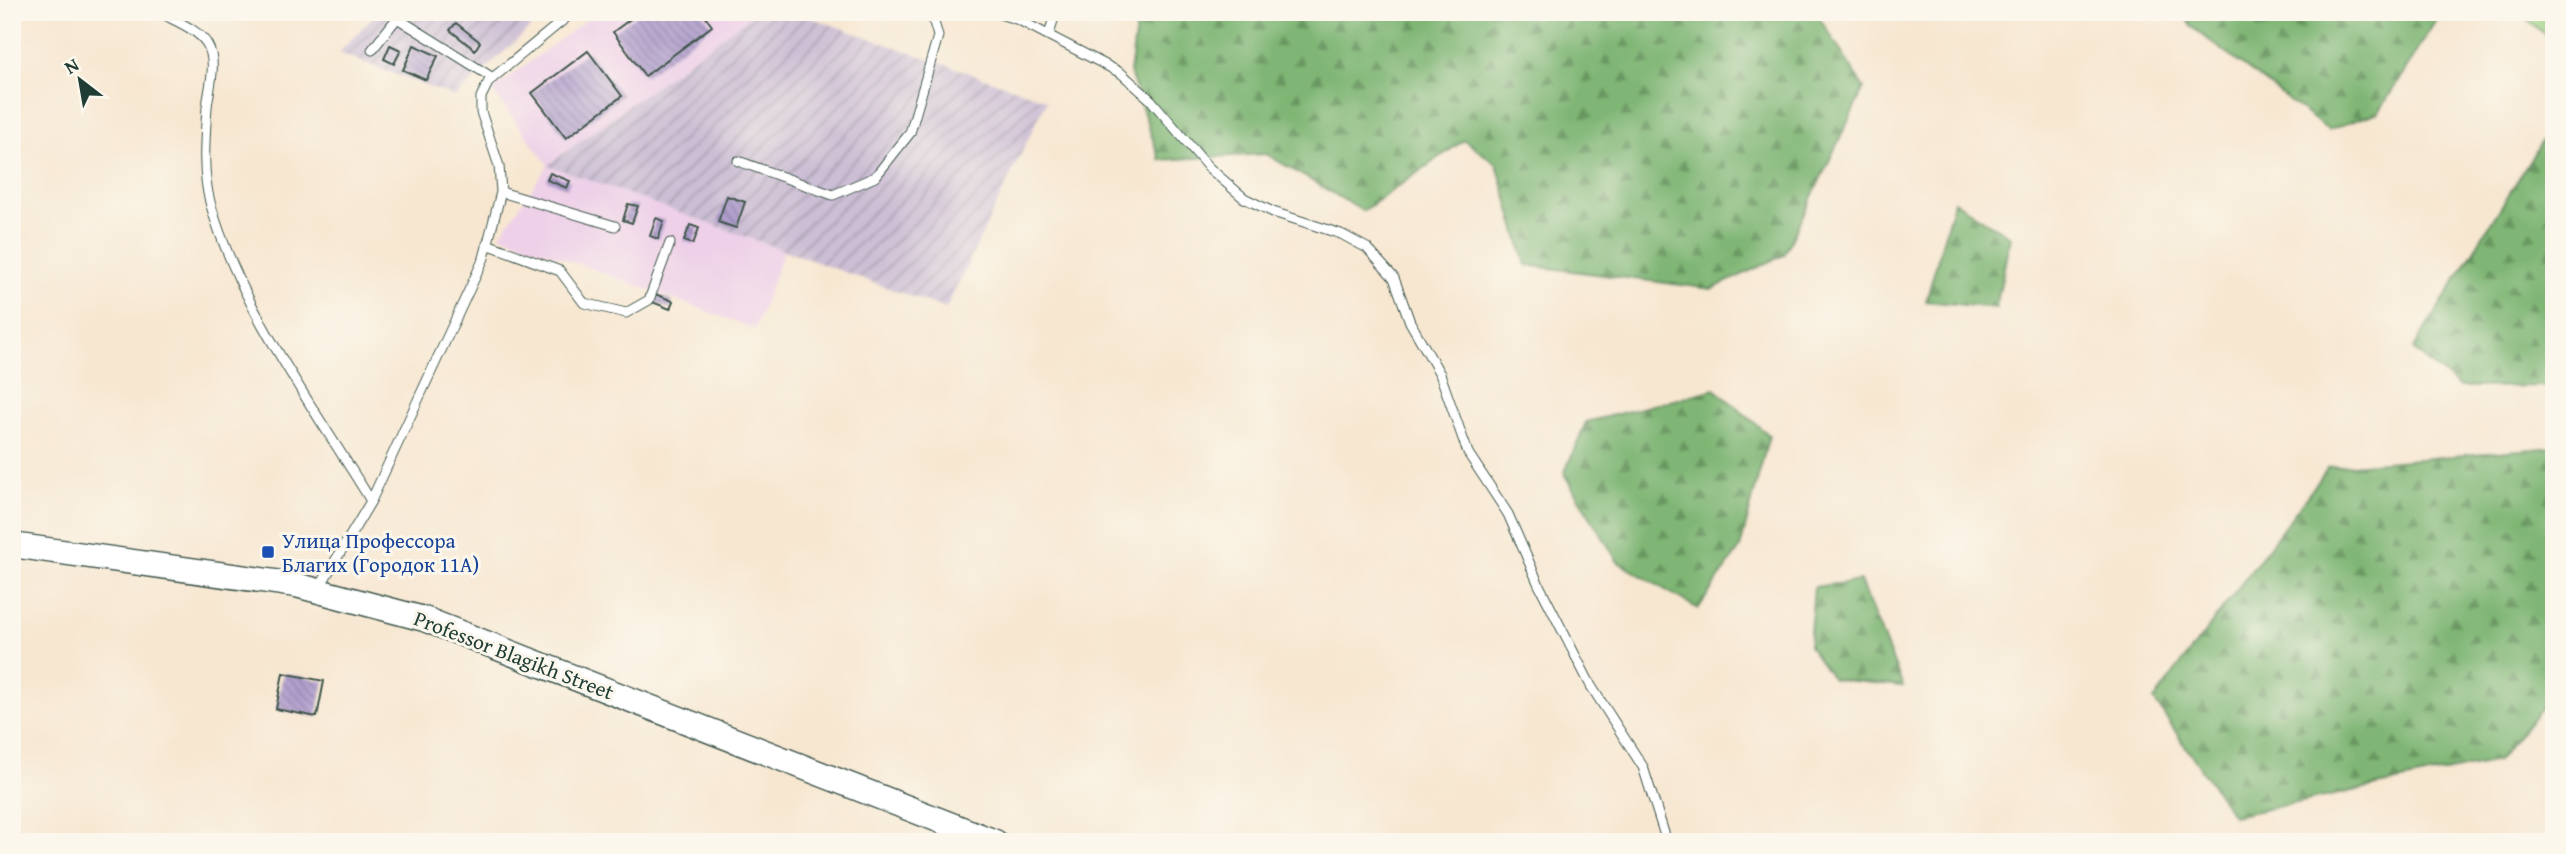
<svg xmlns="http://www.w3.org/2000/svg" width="2566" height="854" font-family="'Gentium Book Plus',serif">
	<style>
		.built { fill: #eed0e8 }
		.industrial { fill: url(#industrial-furrows) }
		.grass { fill: url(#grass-tufts); stroke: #5f895e; stroke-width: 2 }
		.forest { fill: url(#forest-firs); stroke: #4f7a54; stroke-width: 2 }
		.building { fill: url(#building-back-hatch) }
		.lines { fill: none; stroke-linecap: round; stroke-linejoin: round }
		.lane-casing { stroke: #3f564c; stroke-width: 11 }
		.secondary-casing { stroke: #3f564c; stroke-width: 27 }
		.lane { stroke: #fff; stroke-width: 9 }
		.secondary { stroke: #fff; stroke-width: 24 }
		.transit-dot { fill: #1a4fb4; stroke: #fbf7ec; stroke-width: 2.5 }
		.labels { text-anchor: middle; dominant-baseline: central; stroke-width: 6; stroke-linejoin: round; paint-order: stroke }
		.transit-label { font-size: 21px; fill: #164399; stroke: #fbf7ec; text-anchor: start }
		.street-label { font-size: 21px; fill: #1f3d34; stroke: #fbf7ec }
	</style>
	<defs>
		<pattern id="industrial-furrows" width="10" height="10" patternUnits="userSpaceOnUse" patternTransform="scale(1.75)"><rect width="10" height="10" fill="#ccbed4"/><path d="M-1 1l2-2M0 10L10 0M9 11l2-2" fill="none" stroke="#a59cad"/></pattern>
		<pattern id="grass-tufts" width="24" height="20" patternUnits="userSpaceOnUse" patternTransform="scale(1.75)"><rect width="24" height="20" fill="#9fd587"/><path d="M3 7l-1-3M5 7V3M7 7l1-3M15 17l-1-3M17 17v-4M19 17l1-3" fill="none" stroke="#81ae6f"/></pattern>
		<pattern id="forest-firs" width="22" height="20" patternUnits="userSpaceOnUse" patternTransform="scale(1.75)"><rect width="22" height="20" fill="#7fb674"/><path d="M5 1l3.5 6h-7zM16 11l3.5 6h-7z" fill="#679560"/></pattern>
		<pattern id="building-back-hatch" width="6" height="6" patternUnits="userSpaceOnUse" patternTransform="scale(1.75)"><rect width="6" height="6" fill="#af9ccc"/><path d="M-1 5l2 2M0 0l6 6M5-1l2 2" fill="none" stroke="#8e80a6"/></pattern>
	</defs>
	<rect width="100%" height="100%" fill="#fbf7ec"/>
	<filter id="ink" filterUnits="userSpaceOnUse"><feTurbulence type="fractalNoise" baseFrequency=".0143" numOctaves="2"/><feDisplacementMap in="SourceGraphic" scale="14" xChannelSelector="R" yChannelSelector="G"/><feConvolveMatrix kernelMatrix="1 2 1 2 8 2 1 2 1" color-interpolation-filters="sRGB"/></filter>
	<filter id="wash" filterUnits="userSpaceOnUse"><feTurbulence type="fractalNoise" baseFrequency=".00686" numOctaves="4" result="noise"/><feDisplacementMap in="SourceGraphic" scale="28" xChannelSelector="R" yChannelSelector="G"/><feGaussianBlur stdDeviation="1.57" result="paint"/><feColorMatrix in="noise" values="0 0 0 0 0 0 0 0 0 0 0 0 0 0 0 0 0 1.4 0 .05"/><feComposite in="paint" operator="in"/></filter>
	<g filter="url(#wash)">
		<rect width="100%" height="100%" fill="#f7e7d1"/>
		<!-- built -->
		<path class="built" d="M597 12H756L548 165 784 250 755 329 500 235 548 165 492 90Z"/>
		<!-- industrial -->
		<path class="industrial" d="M377 12H544L545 14 455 97 339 53Z
			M756 12H795L1047 100 946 309 548 165Z"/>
		<!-- grass -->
		<path class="grass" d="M2518 12H2554V42Z"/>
		<!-- forest -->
		<path class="forest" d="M1138 12H1816L1864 88 1784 255 1712 289 1526 265 1497 164 1464 140 1363 211 1266 154 1160 160 1130 73Z
			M2183 12H2441L2379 112 2328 130 2192 27Z
			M2543 139 2554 144V386L2459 387 2413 349Z
			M1954 201 2010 237 1996 308 1926 301Z
			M1715 389 1769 435 1740 548 1698 609 1618 562 1564 474 1586 422Z
			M2554 447V693L2497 761 2233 816 2154 700 2329 467Z
			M1860 581 1903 686 1833 679 1809 646 1814 587Z"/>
		<g id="blocks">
			<!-- building -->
			<path class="building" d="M640 12H702L712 26 645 76 613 32Z
				M456 23 480 42 475 50 450 30Z
				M390 45 401 50 394 64 384 59Z
				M414 45 438 56 426 80 403 70Z
				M588 51 622 96 566 138 532 93Z
				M550 173 570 181 567 188 547 180Z
				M727 196 745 202 736 228 718 222Z
				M628 204 638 206 632 223 623 220Z
				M656 218 664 221 658 239 650 236Z
				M690 225 699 228 693 244 684 241Z
				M655 294 673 301 670 309 652 302Z
				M283 673 324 681 317 717 276 709Z"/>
		</g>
	</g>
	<g filter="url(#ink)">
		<use href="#blocks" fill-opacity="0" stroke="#3f564c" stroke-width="2"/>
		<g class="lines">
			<defs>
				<path id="lane" d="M159 12C175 21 198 29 207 44 218 62 209 88 207 107 205 138 202 172 210 202 239 307 315 409 371 501
					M993 12 1019 20 1121 73 1151 100 1208 167 1244 198 1273 212 1341 234 1367 248 1394 278 1410 322 1440 374 1468 453 1508 514 1539 585 1591 686 1643 767 1667 842
					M1049 36 1055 12
					M372 50 397 18 493 78
					M738 161 833 195 875 177 910 133 938 36 931 12
					M501 192 615 226
					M487 244 560 271 584 303 626 313 649 300 670 243
					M319 588 371 501 484 258 501 192 499 166 481 112V97L489 81 573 12"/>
				<path id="secondary" d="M12 545 296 585 424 619 995 842"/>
			</defs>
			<!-- lane casing -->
			<use href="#lane" class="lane-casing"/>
			<!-- secondary casing -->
			<use href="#secondary" class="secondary-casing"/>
			<!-- lane -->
			<use href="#lane" class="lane"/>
			<!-- secondary -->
			<use href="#secondary" class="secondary"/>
		</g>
	</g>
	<!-- markers -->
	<rect class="transit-dot" x="261" y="545" width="14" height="14" rx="3.5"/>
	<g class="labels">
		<!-- transit labels -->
		<g class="transit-label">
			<text x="282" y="540">Улица Профессора<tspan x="282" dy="24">Благих (Городок 11А)</tspan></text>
		</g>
		<!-- street labels -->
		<g class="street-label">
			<text transform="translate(514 655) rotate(21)">Professor Blagikh Street</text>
		</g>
	</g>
	<!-- margin -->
	<rect width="2566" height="854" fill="none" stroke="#fbf7ec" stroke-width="42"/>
	<!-- north arrow -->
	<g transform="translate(80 80) rotate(329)" stroke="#fbf7ec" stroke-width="5" paint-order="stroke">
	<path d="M0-5L12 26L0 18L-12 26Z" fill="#1f3d34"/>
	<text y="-10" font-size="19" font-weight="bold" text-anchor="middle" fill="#1f3d34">N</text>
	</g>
</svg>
